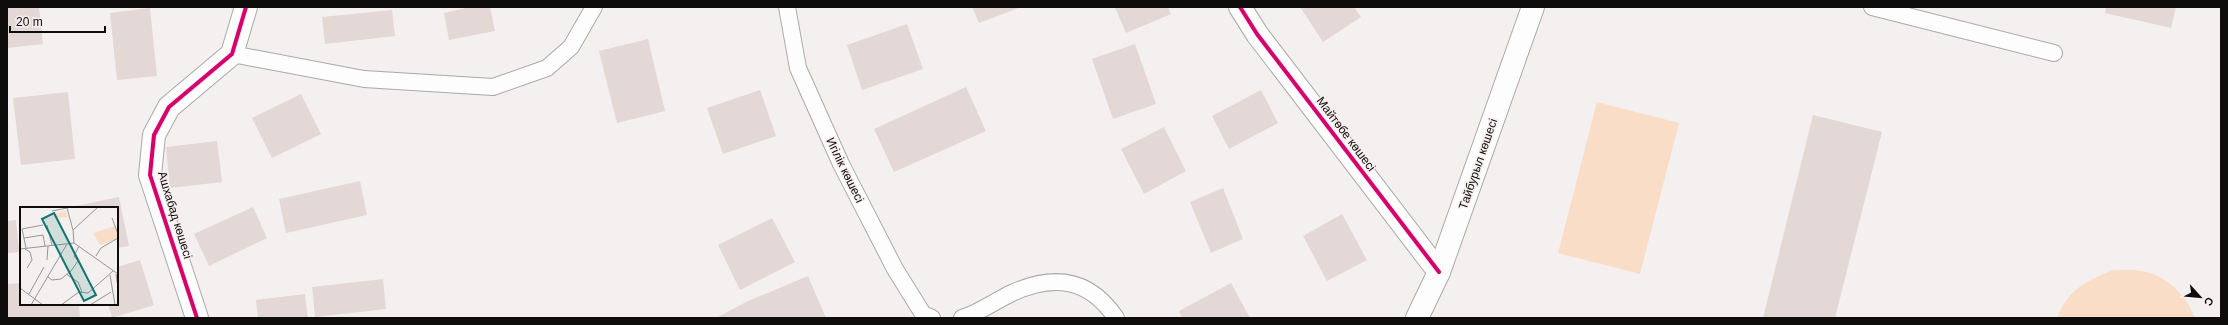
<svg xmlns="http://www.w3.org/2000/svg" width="2228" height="325" font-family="Arial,sans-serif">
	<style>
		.green { fill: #faddc7 }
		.building { fill: #e3d8d5 }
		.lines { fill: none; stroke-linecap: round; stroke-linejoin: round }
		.service-casing { stroke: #aba8a8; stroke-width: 18 }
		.minor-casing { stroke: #aba8a8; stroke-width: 24 }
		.secondary-casing { stroke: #aba8a8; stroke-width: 24 }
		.service { stroke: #fdfdfd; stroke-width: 16 }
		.minor { stroke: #fdfdfd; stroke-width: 22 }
		.secondary { stroke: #fdfdfd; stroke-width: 22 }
		.cycleway-casing { stroke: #f6eeef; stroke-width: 6 }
		.cycleway { stroke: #d6006c; stroke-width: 4 }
		.labels { text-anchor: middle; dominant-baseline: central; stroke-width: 3; stroke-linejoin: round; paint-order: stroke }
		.street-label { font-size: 12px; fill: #0f0c0c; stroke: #f6eeef }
		.inset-road { fill: none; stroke: #989595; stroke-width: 1 }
		.view { fill: #0f766e; fill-opacity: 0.15; stroke: #0f766e; stroke-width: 2 }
		.inset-edge { fill: none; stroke: #0f0c0c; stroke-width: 2 }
	</style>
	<rect width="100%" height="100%" fill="#f4f0f0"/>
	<!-- green -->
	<path class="green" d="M1597 102 1679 123 1640 274 1558 253Z
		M2113 270C2122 271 2132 269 2141 271 2166 274 2187 296 2195 318H2057C2069 289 2084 282 2113 270Z"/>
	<!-- building -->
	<path class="building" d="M7 7H39L43 44 7 48Z
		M470 7H490L495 31 449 40 444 13Z
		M972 7H1021L979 23Z
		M1115 7H1168L1171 14 1126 33Z
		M1300 7H1354L1361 17 1323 42Z
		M2106 7H2176L2171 28 2105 13Z
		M150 8 157 76 117 80 110 13Z
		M392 10 395 36 325 44 322 17Z
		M907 24 923 69 862 90 847 45Z
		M648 39 665 111 617 123 599 51Z
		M1135 44 1156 104 1113 119 1092 59Z
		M966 87 986 131 894 172 874 129Z
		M760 90 776 136 723 154 707 108Z
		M1261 90 1278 123 1229 149 1212 116Z
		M68 92 75 159 21 165 13 98Z
		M301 94 321 134 272 158 252 118Z
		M1813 115 1882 132 1835 318H1763Z
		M1164 127 1186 171 1144 194 1121 149Z
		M217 141 222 182 170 188 166 147Z
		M360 181 367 215 286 233 279 199Z
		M1223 188 1243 239 1211 253 1190 202Z
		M119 197 129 246 117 248V208H66Z
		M253 207 267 238 209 266 194 234Z
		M1342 214 1367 260 1327 281 1303 236Z
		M772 218 795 262 740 290 718 245Z
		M16 220 19 252 7 253V221Z
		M140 260 154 305 112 318 108 304H117V267Z
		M808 276 826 318H716L748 301Z
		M383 279 386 309 315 317 312 287Z
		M21 283V304H79L80 318H7V284Z
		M1231 283 1250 318H1182L1179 311Z
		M305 294 308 318H258L256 300Z"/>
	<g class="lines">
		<defs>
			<path id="service" d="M787 7 798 68 841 164 895 269 923 314 932 318
				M1872 7 2054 53
				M232 54 364 79 493 87 547 68 571 47 594 7
				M962 318C979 313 995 301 1012 293 1054 274 1089 278 1116 318"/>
			<path id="minor" d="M1240 7 1257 34 1439 272
				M197 318 150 175 154 135 169 107 232 54 246 7"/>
			<path id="secondary" d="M1417 318 1439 272 1533 7"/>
		</defs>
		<!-- service casing -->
		<use href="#service" class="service-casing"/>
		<!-- minor casing -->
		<use href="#minor" class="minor-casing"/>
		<!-- secondary casing -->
		<use href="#secondary" class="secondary-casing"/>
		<!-- service -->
		<use href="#service" class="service"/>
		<!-- minor -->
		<use href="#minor" class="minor"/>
		<!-- secondary -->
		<use href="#secondary" class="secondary"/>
		<defs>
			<path id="cycleway" d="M1240 7 1257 34 1439 272
				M197 318 150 175 154 135 169 107 232 54 246 7"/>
		</defs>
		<!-- cycleway casing -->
		<use href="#cycleway" class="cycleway-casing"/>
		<!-- cycleway -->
		<use href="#cycleway" class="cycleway"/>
	</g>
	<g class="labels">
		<!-- street labels -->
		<g class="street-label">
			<text transform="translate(1346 134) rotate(53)">Майтөбе көшесі</text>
			<text transform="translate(1478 164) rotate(-71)">Тайбурыл көшесі</text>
			<text transform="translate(845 170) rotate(64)">Игілік көшесі</text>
			<text transform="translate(175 215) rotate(73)">Ашхабад көшесі</text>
		</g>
	</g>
	<!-- overview -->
	<g transform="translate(20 207)">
		<rect width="98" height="98" fill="#f4f0f0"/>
		<path d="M44 4 47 5V10L34 11 35 7ZM95 19 98 32 80 38 73 26Z" fill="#faddc7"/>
		<path class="inset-road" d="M51 0 47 1 53 23M32 4 47 1M92 11 98 27M27 18 32 38M4 31 23 28 25 39M54 36 53 23 78 0M6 41 2 22 23 18M0 42 54 36 98 67M5 42 10 45 12 53 7 61M76 49 81 41 98 31M27 53 28 39M46 67 58 75 62 85M96 67 98 81M90 68 95 98M28 70 32 73 41 72 51 64 58 54 54 49 59 39M0 81 23 98M9 87 24 60M11 98 47 37M41 98 59 85 68 86 93 64M70 98 91 85"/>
		<path class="view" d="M34 6 76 88 64 94 22 12Z"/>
		<rect width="98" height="98" class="inset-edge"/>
	</g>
	<!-- border -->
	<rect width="2228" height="325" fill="none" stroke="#0f0c0c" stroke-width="16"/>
	<!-- north arrow -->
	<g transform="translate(2200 297) rotate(117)" stroke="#f6eeef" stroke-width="3" paint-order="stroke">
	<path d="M0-3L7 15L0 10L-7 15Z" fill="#0f0c0c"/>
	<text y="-6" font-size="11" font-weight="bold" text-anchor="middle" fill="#0f0c0c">С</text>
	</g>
	<!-- scale -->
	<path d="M10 26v6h95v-6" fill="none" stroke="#0f0c0c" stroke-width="2"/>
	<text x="16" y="26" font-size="12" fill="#0f0c0c" stroke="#f6eeef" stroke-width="3" paint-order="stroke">20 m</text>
</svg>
